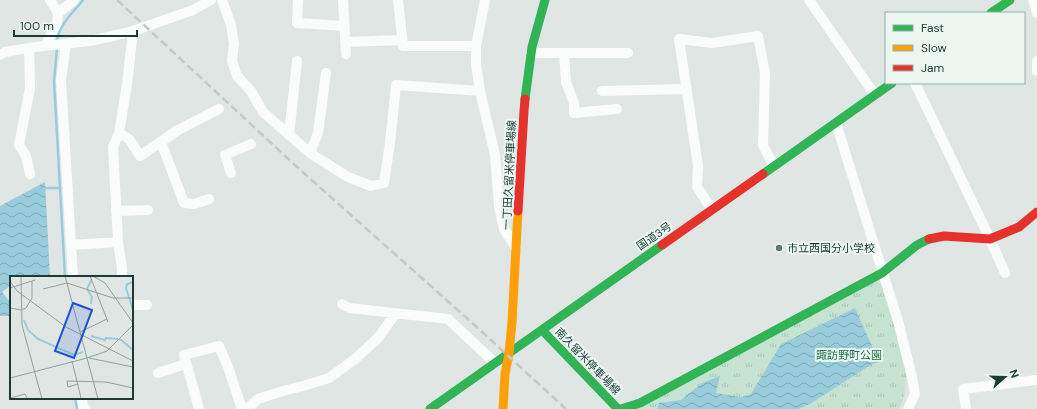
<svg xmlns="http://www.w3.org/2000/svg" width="1037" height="409" font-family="'DM Sans','Noto Sans JP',sans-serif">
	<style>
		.park { fill: url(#park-tufts) }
		.water { fill: url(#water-waves) }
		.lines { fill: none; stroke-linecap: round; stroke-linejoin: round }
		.stream { stroke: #9acddb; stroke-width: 2.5 }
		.street { stroke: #fafbfb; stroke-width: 10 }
		.fast { stroke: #30b455; stroke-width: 9 }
		.slow { stroke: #ff9f0a; stroke-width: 9 }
		.jam { stroke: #e5322d; stroke-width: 9 }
		.rail { stroke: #c5c9c8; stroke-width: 2.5; stroke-dasharray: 8 4; stroke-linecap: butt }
		.poi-dot { fill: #617772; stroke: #ecf7f2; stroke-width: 1.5 }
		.labels { text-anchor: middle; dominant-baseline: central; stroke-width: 4; stroke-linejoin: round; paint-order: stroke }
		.street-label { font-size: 11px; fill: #1c3b35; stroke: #ecf7f2 }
		.poi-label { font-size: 11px; fill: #1c3b35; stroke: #ecf7f2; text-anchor: start }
		.park-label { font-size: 11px; fill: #227649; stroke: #ecf7f2 }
		.inset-river { fill: none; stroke: #9acddb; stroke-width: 2 }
		.inset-road { fill: none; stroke: #92a29e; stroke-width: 1 }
		.view { fill: #1d4ed8; fill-opacity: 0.15; stroke: #1d4ed8; stroke-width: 2 }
		.inset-edge { fill: none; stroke: #1c3b35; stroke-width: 2 }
	</style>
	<defs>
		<pattern id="park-tufts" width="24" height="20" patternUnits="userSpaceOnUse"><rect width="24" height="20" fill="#c6e2d1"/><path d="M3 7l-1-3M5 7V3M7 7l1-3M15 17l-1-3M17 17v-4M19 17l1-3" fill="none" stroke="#aac3b4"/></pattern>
		<pattern id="water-waves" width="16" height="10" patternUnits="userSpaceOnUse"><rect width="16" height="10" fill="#9acddb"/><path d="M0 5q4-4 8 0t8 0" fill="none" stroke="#7da8b2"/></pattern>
	</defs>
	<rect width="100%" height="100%" fill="#e0e6e4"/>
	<!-- park -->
	<path class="park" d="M884 277 907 366 904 397 899 409H635Z"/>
	<!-- water -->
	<path class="water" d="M45 182 50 277H11V285L2 292 11 303V316H0V206Z
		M855 308 879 362 872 364 810 404 798 409H657L659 403 681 400 702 383 720 376 716 393 740 397 751 394 781 344Z"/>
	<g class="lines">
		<!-- stream -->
		<path class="stream" d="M57 41C59 24 73 13 83 0
			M57 48 54 81 65 277
			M45 188H60
			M75 398 77 409"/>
		<!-- street -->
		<path class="street" d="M50 0 58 13
			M222 0 231 25 234 44 232 61 237 76 251 91 263 112 310 153 348 177 371 186 384 183 390 143 396 85 480 91
			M298 0 297 23 345 26
			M343 0 346 54
			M398 0 403 46H476
			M485 0 476 46V64L480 91 495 155 499 207 504 229 516 248
			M809 0 875 95
			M1033 0 1037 13
			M133 31 127 84 119 133 129 139 140 156 178 130 219 109
			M345 42 402 40
			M66 44 61 80 73 277
			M45 46 57 23 58 13 74 0
			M29 48 30 88 19 145 26 156 30 174
			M531 53H628
			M564 53 566 82 574 103V113L617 109
			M0 55 5 52 35 47 90 41 130 32 193 10 211 0
			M1037 61V71
			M915 83 990 239 1005 273
			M602 91 687 89
			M836 123 898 321 912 377 915 394 908 409
			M289 135 297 61
			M161 142 184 203 194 204 209 199
			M310 153 318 133 326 73
			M231 173 225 155 251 144
			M712 210 697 187 698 166 679 39 712 43 758 36 765 73 763 145 774 167
			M116 211 148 210
			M118 242 122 268V277
			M71 245 118 242 113 147 119 133
			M342 304 349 308 448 319 495 363
			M132 305H147
			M158 373 186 364
			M82 398 83 406 85 409
			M199 409 184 355 219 346 228 367 242 409
			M247 409 258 399 283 391 303 386 329 378 355 359 378 338 395 314
			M966 409 963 389 1037 380"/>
		<!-- fast -->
		<path class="fast" d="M991 13 1010 0
			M525 99 532 47 545 0
			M763 174 892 83
			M542 330 618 409
			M430 409 662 245
			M621 409 640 403 882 273 917 245 929 239"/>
		<!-- slow -->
		<path class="slow" d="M503 409 505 374 509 353 512 322 518 211"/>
		<!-- jam -->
		<path class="jam" d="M518 211 524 111 525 99
			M929 239 944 236 990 239 1019 227 1037 212
			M662 245 763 174"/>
		<!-- rail -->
		<path class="rail" d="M117 0 297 167 469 320 566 409"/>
	</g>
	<!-- markers -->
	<circle class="poi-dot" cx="779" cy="248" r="4"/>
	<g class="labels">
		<!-- street labels -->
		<g class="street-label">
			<text transform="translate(509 175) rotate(-87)">一丁田久留米停車場線</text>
			<text transform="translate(654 236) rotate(-35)">国道3号</text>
			<text transform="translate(588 361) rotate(46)">南久留米停車場線</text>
		</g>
		<!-- poi labels -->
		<g class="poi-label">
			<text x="787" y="248">市立西国分小学校</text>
		</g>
		<!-- park labels -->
		<g class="park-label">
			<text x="849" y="355">諏訪野町公園</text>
		</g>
	</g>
	<!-- overview -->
	<g transform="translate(10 276)">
		<rect width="123" height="123" fill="#e0e6e4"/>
		<path class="inset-river" d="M123 6 117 8 116 12 123 34M81 28 82 21 77 13 82 3M14 44 18 54 28 63 64 79 73 76M81 60 95 64 96 62 108 63M110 63 123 74"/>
		<path class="inset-road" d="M11 0 12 49 32 123M55 0 88 123M80 0 98 46M83 0 95 7 123 47M0 5 7 15 56 51 123 85M57 7 103 22H123M0 12 25 4M33 13 57 7M0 32 11 34 16 32 22 22V5M70 56 97 43M77 82 97 75 123 49M79 82 123 91M62 85 71 122M0 102 77 82M68 108 58 111 57 105 96 106 123 112M0 122 15 118 17 122"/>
		<path class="view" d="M63 27 82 34 64 82 45 75Z"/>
		<rect width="123" height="123" class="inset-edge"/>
	</g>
	<!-- legend -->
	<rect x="885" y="12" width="140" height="72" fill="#ecf7f2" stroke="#99aca6"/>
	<rect x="893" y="25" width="20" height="6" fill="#30b455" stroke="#99aca6"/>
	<text x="921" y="32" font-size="12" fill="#1c3b35">Fast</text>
	<rect x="893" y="45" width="20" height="6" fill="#ff9f0a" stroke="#99aca6"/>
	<text x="921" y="52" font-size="12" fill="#1c3b35">Slow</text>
	<rect x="893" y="65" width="20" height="6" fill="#e5322d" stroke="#99aca6"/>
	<text x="921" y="72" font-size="12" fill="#1c3b35">Jam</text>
	<!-- north arrow -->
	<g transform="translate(1005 377) rotate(70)" stroke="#ecf7f2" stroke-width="3" paint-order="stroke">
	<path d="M0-3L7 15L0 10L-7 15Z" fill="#1c3b35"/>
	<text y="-6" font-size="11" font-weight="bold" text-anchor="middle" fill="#1c3b35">N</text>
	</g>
	<!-- scale -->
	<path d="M14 30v6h123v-6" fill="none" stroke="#1c3b35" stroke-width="2"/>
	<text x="20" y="30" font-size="12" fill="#1c3b35" stroke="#ecf7f2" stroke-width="3" paint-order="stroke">100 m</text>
</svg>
